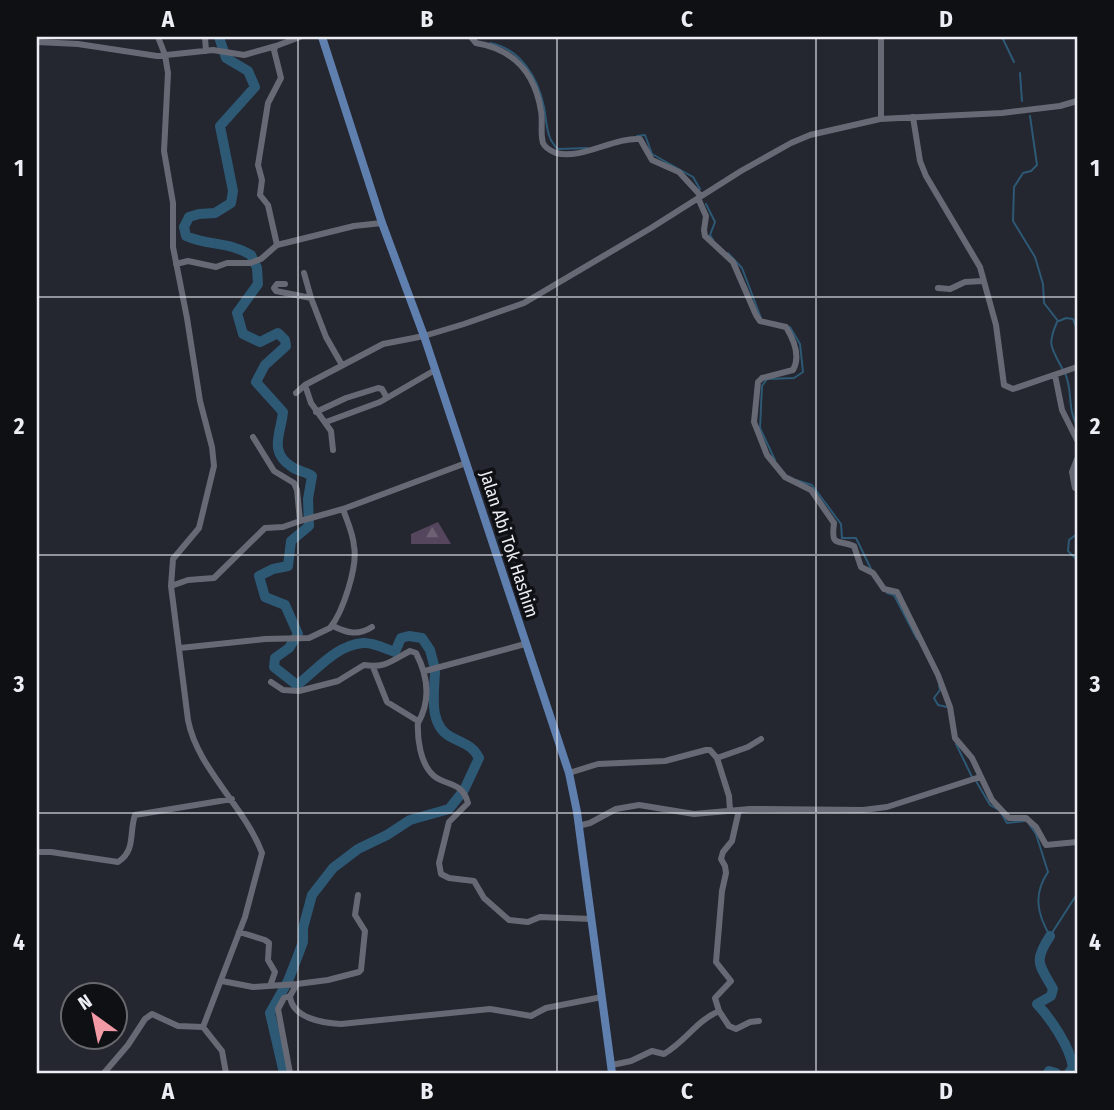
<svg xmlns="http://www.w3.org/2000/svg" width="1114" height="1110" font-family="'Fira Sans Condensed',sans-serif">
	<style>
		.forest { fill: url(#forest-firs) }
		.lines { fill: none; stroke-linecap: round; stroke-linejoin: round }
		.stream { stroke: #2d5975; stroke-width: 2 }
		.river { stroke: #2d5975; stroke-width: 10 }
		.minor { stroke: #676a75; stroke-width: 6 }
		.major { stroke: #5f7faf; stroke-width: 8 }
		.grid { fill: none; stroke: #edeef5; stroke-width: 2; stroke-opacity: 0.55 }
		.labels { text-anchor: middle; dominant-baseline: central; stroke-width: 7; stroke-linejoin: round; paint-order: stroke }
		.street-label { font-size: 18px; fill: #edeef5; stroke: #0f1014 }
		.neatline { fill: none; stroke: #edeef5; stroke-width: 2.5 }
		.grid-label { font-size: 23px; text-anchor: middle; font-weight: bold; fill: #edeef5 }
	</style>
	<defs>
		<pattern id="forest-firs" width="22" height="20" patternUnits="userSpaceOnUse" patternTransform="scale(1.75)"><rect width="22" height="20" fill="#55465d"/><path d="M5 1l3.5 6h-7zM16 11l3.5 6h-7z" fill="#6e6175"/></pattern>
	</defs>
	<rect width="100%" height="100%" fill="#242630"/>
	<!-- forest -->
	<path class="forest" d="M438 522 451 544H411V534Z"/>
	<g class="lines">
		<!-- stream -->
		<path class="stream" d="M1002 37 1014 62
			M490 43C521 49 538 78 544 107 547 122 546 139 558 149L588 148
			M1020 73 1022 101
			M1030 116 1037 165 1031 171 1023 173 1014 187 1013 221 1035 257 1043 284 1044 303 1058 321
			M637 136 645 135 652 154 693 177 700 189
			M706 204 715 222 710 235 713 240
			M728 253 742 268 761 318
			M1059 321 1066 318 1073 319 1077 330
			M1057 322C1047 345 1051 347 1062 368
			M1065 373C1073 390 1067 408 1077 426
			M775 460 760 428 762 386 767 379 794 378 803 372 800 344 790 327
			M796 480 812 485 841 524 842 538H856L871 569
			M1077 534 1069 540 1068 551 1077 560
			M887 593 894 595 917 639
			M939 685 940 690 934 698 938 705 947 707
			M956 744 972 777
			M976 781 990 805 997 809
			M1001 813 1007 823 1025 821
			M1029 824 1036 834 1048 872C1033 894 1037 914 1050 936L1077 894"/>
		<!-- river -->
		<path class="river" d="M219 37 226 58 248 71 255 87 220 126 233 191 231 203 215 213 199 214 189 217 184 227 186 236C208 246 228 241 251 255L257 268 258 284 237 313 243 334 260 342 278 333 285 340 286 346 265 365 256 382 283 412C281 433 268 452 292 467 298 471 306 472 312 476L308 499 309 526 291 541 288 566 273 569 259 576 265 597 285 605 298 634 289 648 275 658 274 667 297 685C316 671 336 645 363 643 373 642 386 649 395 652L401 638 409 636 422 638 430 650 434 665
			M1050 936C1033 962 1039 964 1053 989L1051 996 1037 1004C1051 1019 1070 1047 1073 1067L1069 1073
			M284 1073 270 1013 288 981 297 958 303 942V928L312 895 333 868 358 849 387 835 410 820 449 809 464 790 479 758C473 746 465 744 453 738 428 727 434 695 435 672
			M1048 1073 1049 1071 1056 1073"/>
		<!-- minor -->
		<path class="minor" d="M158 37 165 55 168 73 164 151 173 203V247L187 318 200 401 212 447 214 466 199 528 173 559 171 586 188 720C197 768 245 807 262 853L245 917 203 1027
			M205 37 206 51
			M471 37 476 43C513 49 535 73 541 111 543 121 540 134 543 143 545 148 551 151 556 153 582 160 614 137 640 139L652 160 679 172 701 196
			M37 42 78 44 157 56 213 50 244 55 276 46
			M913 117 920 161 926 176 980 267 996 325 1004 385 1013 389 1077 367
			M881 119V37
			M698 198 706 216 704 230 705 236 733 262 756 315 760 321 786 327C794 340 801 356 793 370L762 378 758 382 754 422 767 455 785 477 811 490 834 523C831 547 836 539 854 546L861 567 873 573 884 589 897 592 938 675 950 707 955 738 972 758 992 800 1009 818H1026L1036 827 1046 845 1077 842
			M277 245 268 205 260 195 262 180 258 165 268 103 281 78 274 50 276 46 300 37
			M176 264 188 261 216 267 227 263H250L261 259 277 245 354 226 382 223
			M304 273 311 298
			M285 284H277L274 288 276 291 311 298 326 337 342 365
			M938 288 950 289 965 282 982 281
			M1055 375 1062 410 1077 440
			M305 385 311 403 331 431 333 450
			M296 393 305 385 383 344 424 336 464 324 524 303 651 228 741 171 791 143 810 135 880 119 1002 113 1060 106 1077 101
			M316 412 346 398 378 388 382 389 387 398
			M326 422 380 402 435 370
			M253 437 274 471 294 483 297 490 300 521 343 509 466 463
			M1075 488 1072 472 1077 459
			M171 586 188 580 214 578 265 528 283 527 300 521
			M333 626C347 633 358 636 372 627
			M180 648 265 639 309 638 330 628C343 612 358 566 354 546 353 533 347 521 343 509
			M373 667 387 702 418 721C417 738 420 764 434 776 446 786 462 781 468 803L449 822 439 863 441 874 449 878 474 881 484 898 509 920 528 922 540 917 592 919
			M425 671 525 644
			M271 682 283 690 299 691 338 681 364 665C386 668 391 661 410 651L416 653C428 676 431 700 418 723
			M569 773 598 764 665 761 706 750H710L717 758
			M730 810 729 796 717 758 748 747 761 739
			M578 826 590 823 616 809 639 805 694 814 750 809 863 810 887 807 980 777
			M37 852H51L118 862C136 851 129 832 135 815L232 799
			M358 895 355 915 365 931 361 970 359 972 328 980 297 984 290 996C292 1018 322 1023 341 1024L490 1009 531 1016 546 1008 602 997
			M239 932 265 940 269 943 268 960 275 972 270 986
			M222 981 253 987 297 984
			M719 1011 729 1026 736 1029 750 1022 759 1021
			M612 1065 631 1061 652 1051 664 1054C687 1040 695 1022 719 1011L715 998 731 981 716 962 722 891 726 873 725 866 721 859 723 852 732 841 739 810
			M104 1073 128 1045 145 1019 152 1014 178 1026 203 1027 222 1051 226 1073
			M290 1073 278 1009 284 998 290 996"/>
		<!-- major -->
		<path class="major" d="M322 37 382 223 424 336 569 773 577 812 612 1073"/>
	</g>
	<!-- grid -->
	<path class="grid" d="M298 37V1073M557 37V1073M816 37V1073M37 297H1077M37 555H1077M37 813H1077"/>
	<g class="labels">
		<!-- street labels -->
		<g class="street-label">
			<text transform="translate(509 544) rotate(72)">Jalan Abi Tok Hashim</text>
		</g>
	</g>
	<!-- border -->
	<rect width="1114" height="1110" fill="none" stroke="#0f1014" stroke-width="77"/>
	<!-- north arrow -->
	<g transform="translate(94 1016) rotate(327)"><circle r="33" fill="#0f1014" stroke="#68696e" stroke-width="2"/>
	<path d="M0-5L12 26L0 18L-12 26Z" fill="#f39aa7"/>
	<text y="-10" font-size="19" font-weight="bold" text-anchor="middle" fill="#edeef5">N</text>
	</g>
	<rect x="38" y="38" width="1038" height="1034" class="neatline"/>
	<g class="grid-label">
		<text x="168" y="27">A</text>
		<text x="427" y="27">B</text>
		<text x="687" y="27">C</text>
		<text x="946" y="27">D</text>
		<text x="19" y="176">1</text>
		<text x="1095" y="176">1</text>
		<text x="19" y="434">2</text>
		<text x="1095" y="434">2</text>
		<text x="19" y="692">3</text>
		<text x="1095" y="692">3</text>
		<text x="19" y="950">4</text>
		<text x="1095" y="950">4</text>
		<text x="168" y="1099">A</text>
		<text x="427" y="1099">B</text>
		<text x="687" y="1099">C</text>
		<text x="946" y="1099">D</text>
	</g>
</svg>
